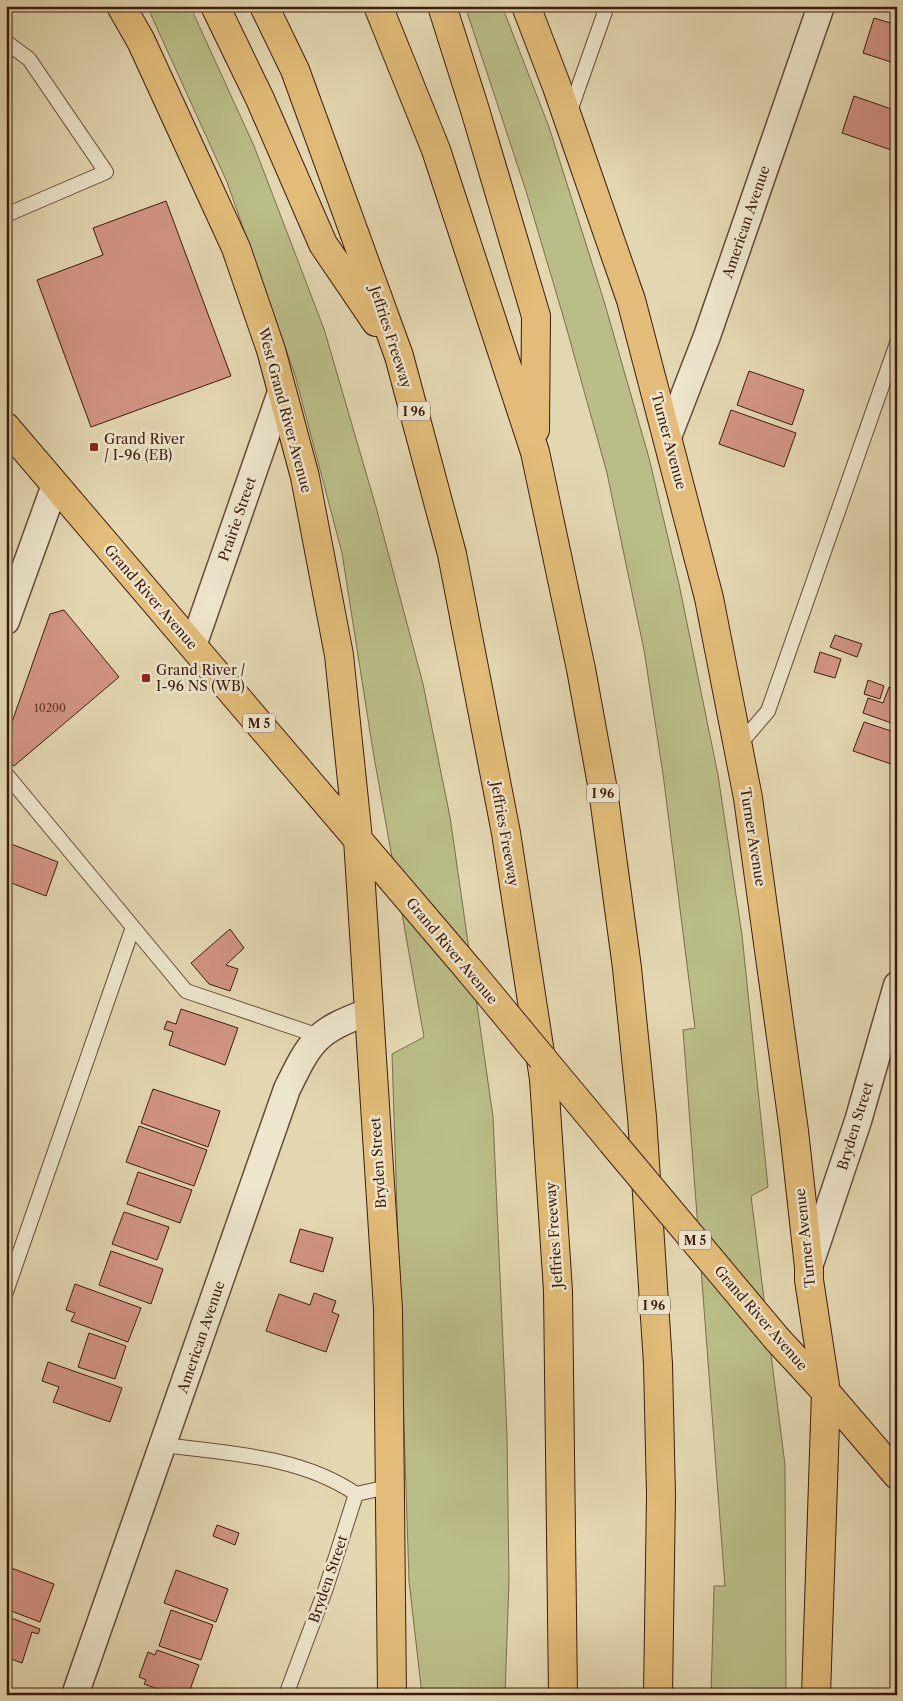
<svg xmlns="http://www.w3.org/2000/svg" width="903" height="1701" font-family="'Libre Caslon Text',serif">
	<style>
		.green { fill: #babd87; stroke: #7c6c4b }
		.building { fill: #d29483; stroke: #3d1b0f }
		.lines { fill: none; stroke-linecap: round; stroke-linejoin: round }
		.lane-casing { stroke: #664a38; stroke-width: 16 }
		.street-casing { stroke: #664a38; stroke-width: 29 }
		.primary-casing { stroke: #3d1b0f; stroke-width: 30 }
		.highway-casing { stroke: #3d1b0f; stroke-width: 30 }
		.lane { stroke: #ede5cc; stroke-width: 14 }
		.street { stroke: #ede5cc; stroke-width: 26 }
		.primary { stroke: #e2bc78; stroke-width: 28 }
		.highway { stroke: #e2bc78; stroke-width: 28 }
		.primary-bridge-casing { stroke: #3d1b0f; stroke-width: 30; stroke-linecap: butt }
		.primary-bridge { stroke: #e2bc78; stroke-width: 28 }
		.poi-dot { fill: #8f2418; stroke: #ede5cc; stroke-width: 2 }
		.labels { text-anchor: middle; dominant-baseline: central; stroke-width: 5; stroke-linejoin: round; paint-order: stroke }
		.number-label { font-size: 11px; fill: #62392c }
		.shield { fill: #ede5cc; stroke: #725848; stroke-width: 1 }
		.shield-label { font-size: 12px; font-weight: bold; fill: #3d1b0f }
		.street-label { font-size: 14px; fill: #3d1b0f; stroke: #ede5cc }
		.poi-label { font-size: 14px; fill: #3d1b0f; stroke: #ede5cc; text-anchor: start }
	</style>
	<rect width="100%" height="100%" fill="#e3d7b1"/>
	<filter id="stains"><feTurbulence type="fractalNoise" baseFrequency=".004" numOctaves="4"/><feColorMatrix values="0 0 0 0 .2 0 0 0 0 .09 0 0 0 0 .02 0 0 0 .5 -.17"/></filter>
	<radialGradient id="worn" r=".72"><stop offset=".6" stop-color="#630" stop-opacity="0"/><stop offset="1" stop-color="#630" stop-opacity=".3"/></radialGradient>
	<!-- green -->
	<path class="green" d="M147 6H190L254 146 324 329 376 507 423 684 450 817 493 1117 507 1435 509 1580 505 1695H422L409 1581 392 1054 424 1037 373 751 342 553 295 375 227 182Z
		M465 6H502L549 127 604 301 649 458 679 584 718 775 742 935 768 1187 751 1196 785 1465 786 1695H711L714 1586H725L683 1030 695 1028 663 774 644 650 607 473 564 319 526 191Z"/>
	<!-- building -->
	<path class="building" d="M874 18 897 25V64L863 53Z
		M854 96 897 111V152L842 133Z
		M166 201 231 376 91 427 37 280 103 255 93 228Z
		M749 371 804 390 792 425 737 405Z
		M731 410 796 433 784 467 719 444Z
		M64 610 119 677 14 766 6 759V739L50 614Z
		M835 635 862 644 857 657 830 647Z
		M820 652 841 659 835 678 814 672Z
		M868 680 884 686 880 699 864 694Z
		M889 687 897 689V725L863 713 868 698 883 703Z
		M864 722 897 733V766L853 751Z
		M6 842 58 862 46 896 6 881Z
		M230 929 244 948 226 965 238 969 230 991 209 984 191 963Z
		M181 1009 238 1028 225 1065 169 1045 173 1032 164 1029 167 1021 176 1024Z
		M153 1089 220 1111 208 1147 141 1123Z
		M139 1126 207 1150 194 1186 126 1162Z
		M138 1172 192 1190 180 1223 127 1204Z
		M124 1212 169 1227 157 1260 112 1244Z
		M300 1229 333 1238 323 1272 290 1262Z
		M111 1251 163 1269 151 1304 99 1285Z
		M75 1284 141 1308 128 1342 71 1321 75 1313 66 1310Z
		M314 1293 336 1301 332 1312 339 1315 326 1352 266 1331 279 1294 310 1305Z
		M89 1333 126 1346 115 1379 78 1367Z
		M48 1362 122 1388 110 1422 53 1402 59 1387 42 1381Z
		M217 1525 239 1533 235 1545 213 1536Z
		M6 1566 54 1584 40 1622 6 1609Z
		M176 1570 228 1589 216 1622 164 1603Z
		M171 1610 213 1625 201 1660 159 1646Z
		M6 1616 40 1629 38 1634 32 1632 22 1663 6 1657Z
		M157 1650 199 1665 188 1695H174L144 1684 146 1680 139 1677 148 1652 155 1655Z"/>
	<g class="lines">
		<defs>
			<path id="lane" d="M6 42 29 59 106 172 6 215
				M569 114 607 6
				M738 746 768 711 897 343
				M6 774 186 991 319 1036
				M6 1292 133 927
				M163 1445C227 1453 301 1456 356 1494
				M286 1695 326 1588 356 1494 388 1487"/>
			<path id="street" d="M668 437 707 336 821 6
				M6 621 55 485
				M193 646 281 392
				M809 1267 858 1121 897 985
				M75 1695 287 1089C311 1040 316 1031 368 1012"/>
			<path id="primary" d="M121 6 141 41 236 248 271 350 305 477 339 655 358 839 388 1309 392 1695
				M526 6 557 87 631 300 709 598 748 798 794 1131 809 1267V1280L826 1392 816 1695
				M6 427 470 971
				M542 1058 612 1142
				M777 1339 826 1392 897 1475"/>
			<path id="highway" d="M215 6 260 99 323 244 376 322
				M264 6 295 70 399 356 452 554 506 833 544 1079 558 1291 563 1695
				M378 6 436 150 535 452 581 669 603 790 627 968 642 1117 658 1364 661 1495 658 1695
				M442 6 475 110 536 316 535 430"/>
		</defs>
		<!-- lane casing -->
		<use href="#lane" class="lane-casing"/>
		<!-- street casing -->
		<use href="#street" class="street-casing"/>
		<!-- primary casing -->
		<use href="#primary" class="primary-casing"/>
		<!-- highway casing -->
		<use href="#highway" class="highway-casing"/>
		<!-- lane -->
		<use href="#lane" class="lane"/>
		<!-- street -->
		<use href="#street" class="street"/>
		<!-- primary -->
		<use href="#primary" class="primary"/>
		<!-- highway -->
		<use href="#highway" class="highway"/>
		<defs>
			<path id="primary-bridge" d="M470 971 542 1058
				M612 1142 777 1339"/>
		</defs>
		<!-- primary-bridge casing -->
		<use href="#primary-bridge" class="primary-bridge-casing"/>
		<!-- primary-bridge -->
		<use href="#primary-bridge" class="primary-bridge"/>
	</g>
	<!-- markers -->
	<g class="poi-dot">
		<rect x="89" y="442" width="10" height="10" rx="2.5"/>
		<rect x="141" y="673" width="10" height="10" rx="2.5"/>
	</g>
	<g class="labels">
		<!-- number labels -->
		<g class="number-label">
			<text x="50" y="708">10200</text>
		</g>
		<!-- shield labels -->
		<g class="shield">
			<rect x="398" y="401.5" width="32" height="19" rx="4"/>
			<rect x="243" y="713.5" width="32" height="19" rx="4"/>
			<rect x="587" y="783.5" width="32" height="19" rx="4"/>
			<rect x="679" y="1230.5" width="32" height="19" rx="4"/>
			<rect x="638" y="1295.5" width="32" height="19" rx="4"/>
		</g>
		<g class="shield-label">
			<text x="414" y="411">I 96</text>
			<text x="259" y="723">M 5</text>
			<text x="603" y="793">I 96</text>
			<text x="695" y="1240">M 5</text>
			<text x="654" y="1305">I 96</text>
		</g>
		<!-- street labels -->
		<g class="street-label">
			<text transform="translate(746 222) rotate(-71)">American Avenue</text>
			<text transform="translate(391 337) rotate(72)">Jeffries Freeway</text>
			<text transform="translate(285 410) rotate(75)">West Grand River Avenue</text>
			<text transform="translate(669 441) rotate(75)">Turner Avenue</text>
			<text transform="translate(237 519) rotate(-71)">Prairie Street</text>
			<text transform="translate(151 597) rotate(49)">Grand River Avenue</text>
			<text transform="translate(505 834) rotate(80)">Jeffries Freeway</text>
			<text transform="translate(753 837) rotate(81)">Turner Avenue</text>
			<text transform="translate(452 951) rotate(50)">Grand River Avenue</text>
			<text transform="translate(855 1126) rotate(-73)">Bryden Street</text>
			<text transform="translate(378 1163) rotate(-94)">Bryden Street</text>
			<text transform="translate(554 1235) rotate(-94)">Jeffries Freeway</text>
			<text transform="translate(805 1238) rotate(-96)">Turner Avenue</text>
			<text transform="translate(761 1318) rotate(49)">Grand River Avenue</text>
			<text transform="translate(201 1337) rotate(-71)">American Avenue</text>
			<text transform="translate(328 1579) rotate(-71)">Bryden Street</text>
		</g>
		<!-- poi labels -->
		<g class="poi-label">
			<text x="104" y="439">Grand River<tspan x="104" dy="16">/ I-96 (EB)</tspan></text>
			<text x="156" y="670">Grand River /<tspan x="156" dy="16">I-96 NS (WB)</tspan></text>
		</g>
	</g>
	<!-- margin -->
	<rect width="903" height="1701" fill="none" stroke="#e3d7b1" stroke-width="25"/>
	<rect x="8" y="8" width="888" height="1686" fill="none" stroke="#3d1b0f" stroke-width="2.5"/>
	<rect x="12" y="12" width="878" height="1676" fill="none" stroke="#3d1b0f"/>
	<rect width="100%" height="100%" filter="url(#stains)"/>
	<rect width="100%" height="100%" fill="url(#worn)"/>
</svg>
